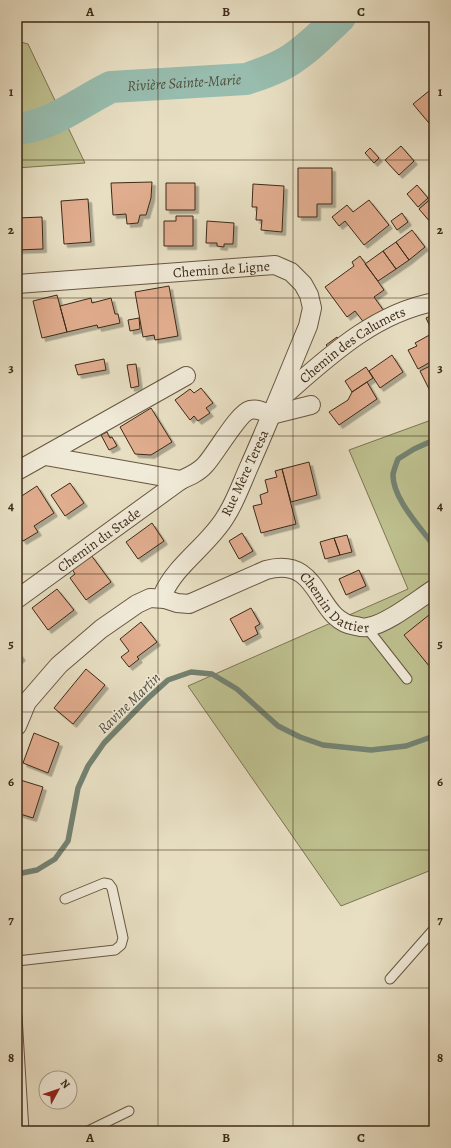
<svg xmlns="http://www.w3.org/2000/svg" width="451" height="1148" font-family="Alegreya,serif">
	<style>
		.green { fill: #bec08f; stroke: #7d7553 }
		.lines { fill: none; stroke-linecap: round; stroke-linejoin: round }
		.stream { stroke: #738272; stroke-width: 5.5 }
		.river { stroke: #98bdaf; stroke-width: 32 }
		.building { fill: #e1ad8f; stroke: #3c2a17; filter: url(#shadow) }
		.lane-casing { stroke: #675742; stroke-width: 11 }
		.street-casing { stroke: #675742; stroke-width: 20 }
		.lane { stroke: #f0ead8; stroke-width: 9 }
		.street { stroke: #f0ead8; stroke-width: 18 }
		.grid { fill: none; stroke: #3c2a17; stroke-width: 1; stroke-opacity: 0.55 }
		.labels { text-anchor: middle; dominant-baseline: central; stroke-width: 3; stroke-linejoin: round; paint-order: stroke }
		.street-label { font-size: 14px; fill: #3c2a17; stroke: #f0ead8 }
		.water-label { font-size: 15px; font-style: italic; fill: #534f3d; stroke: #f0ead8 }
		.neatline { fill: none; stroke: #3c2a17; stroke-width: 1.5 }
		.grid-label { font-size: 13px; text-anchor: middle; font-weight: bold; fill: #3c2a17 }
	</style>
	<defs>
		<filter id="shadow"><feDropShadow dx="3.5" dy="3.5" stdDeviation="0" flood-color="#0004"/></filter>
	</defs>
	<rect width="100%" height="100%" fill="#e8dfc3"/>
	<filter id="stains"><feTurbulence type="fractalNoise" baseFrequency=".005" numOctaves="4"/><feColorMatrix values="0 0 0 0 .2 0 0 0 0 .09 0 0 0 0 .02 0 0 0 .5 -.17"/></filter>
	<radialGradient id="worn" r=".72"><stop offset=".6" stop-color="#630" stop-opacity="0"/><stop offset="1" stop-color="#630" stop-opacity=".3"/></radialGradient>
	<!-- green -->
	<path class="green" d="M17 41 28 44 85 163 17 168Z
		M434 419V869L341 906 188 686 408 589 349 450Z"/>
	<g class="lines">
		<!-- stream -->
		<path class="stream" d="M434 440 414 449 398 459C396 464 394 470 393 474 392 498 421 528 434 546
			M17 874 37 870 55 859 68 841 78 788 88 766 104 743 146 700 168 680 191 672 212 674 237 689 278 726 300 737 323 745 371 750 406 746 434 736"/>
		<!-- river -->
		<path class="river" id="s1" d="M17 129C52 126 80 102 111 87L246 79C261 74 274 70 287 62 307 50 323 33 340 17"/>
	</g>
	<!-- building -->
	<path class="building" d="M429 91 434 97V129L413 104Z
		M401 146 414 161 399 175 385 160Z
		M370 148 379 158 374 163 365 153Z
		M298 168H332V204H317V217H298Z
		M152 182 151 198 146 215H140L138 223 127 224 126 214 113 215 111 183Z
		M166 183H195V210H166Z
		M253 184 284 186 282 232 261 230 262 220H256L257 207H252Z
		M417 185 428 198 418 207 407 194Z
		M434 196V223L432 224 419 209Z
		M88 199 91 242 64 244 61 201Z
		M369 200 389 225 364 245 345 221 339 226 332 217 347 205 353 212Z
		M402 213 408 222 397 230 391 221Z
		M176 216H193V246H164V221H176Z
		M42 217 43 249 17 250V218Z
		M207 221 234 223 233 244H224V247L217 246V243H206Z
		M412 230 425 247 409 260 396 242Z
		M396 242 409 260 396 269 383 251Z
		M383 251 396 269 378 281 365 264Z
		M360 256 384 290 374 297 384 311 365 324 355 311 347 317 325 287 354 266 352 262Z
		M169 286 178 336 155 340 154 335 143 337 135 292Z
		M57 295 67 332 42 338 33 301Z
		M91 298 92 303 111 298 115 314H118L120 323 98 328 97 325 67 332 60 306Z
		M434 314V332L433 333 426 318Z
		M139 318 140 329 130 331 128 320Z
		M433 333 434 360 418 369 408 350 417 346 415 343Z
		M337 337 340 342 330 349 326 345Z
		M392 355 403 372 380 388 369 371Z
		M104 359 106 370 78 375 75 365Z
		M136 364 139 386 131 388 127 365Z
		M434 364V389L430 391 420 371Z
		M366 367 373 378 352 392 345 381Z
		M367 382 377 399 339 425 329 412 348 400 352 392Z
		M201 388 213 403 206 408 210 413 198 421 194 416 190 420 175 400 190 389 194 393Z
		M151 408 172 442 151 455 135 454 120 427Z
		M107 432 110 438 112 437 117 446 109 450 101 435Z
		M309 462 317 495 291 502 282 469Z
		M282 469 296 524 261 533 253 506 262 504 260 495 268 492 265 480 277 477 275 471Z
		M70 483 84 503 65 516 51 495Z
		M37 486 54 513 34 526 38 532 23 541 17 533V499Z
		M152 523 164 541 138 559 126 542Z
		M242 533 253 551 239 559 229 541Z
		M347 535 352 552 340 555 334 538Z
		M334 538 340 555 325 559 320 542Z
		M91 555 111 582 86 600 70 578 75 574 72 569Z
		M359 570 366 586 346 595 339 579Z
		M57 589 74 610 48 630 32 608Z
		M251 608 260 624 255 627 258 634 243 642 230 619Z
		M429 615 434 621V672L404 635Z
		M141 622 157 642 137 657 139 659 129 667 121 657 129 651 120 639Z
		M17 651 22 657 17 662Z
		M86 669 105 685 73 724 54 708Z
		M34 733 59 743 48 773 23 763Z
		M17 779 43 787 33 818 17 813Z"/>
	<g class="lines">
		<defs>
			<path id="lane" d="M367 628 407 679
				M17 961 115 950 121 945 123 938 112 888 109 884 104 883 65 899
				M390 979 434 929
				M17 1016 24 1131
				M88 1131 129 1111"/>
			<g id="street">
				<path id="s2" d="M17 284 275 265 291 272 303 284 309 295 312 308 308 326C288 374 269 422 248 469 241 485 235 502 226 516 209 545 177 563 163 594L165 599"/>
				<path id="s3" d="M280 399C326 359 372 314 434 302"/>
				<path d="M271 415 311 405"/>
				<path d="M45 456 181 480C190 476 199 472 205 465 215 455 238 413 250 410 258 408 264 412 271 415"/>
				<path d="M17 471 186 376"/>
				<path id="s4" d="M17 599 181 480"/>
				<path id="s5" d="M17 726 27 702 59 665 101 629 137 604 150 598 165 599 177 603 189 604 266 570C323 555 314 621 356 626 360 627 365 628 368 627 387 624 417 600 434 589"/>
			</g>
		</defs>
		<!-- lane casing -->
		<use href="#lane" class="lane-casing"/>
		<!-- street casing -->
		<use href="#street" class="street-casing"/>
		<!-- lane -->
		<use href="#lane" class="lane"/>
		<!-- street -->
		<use href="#street" class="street"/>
	</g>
	<!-- grid -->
	<path class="grid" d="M158 17V1131M293 17V1131M17 160H434M17 298H434M17 436H434M17 574H434M17 712H434M17 850H434M17 988H434"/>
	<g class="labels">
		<!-- street labels -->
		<g class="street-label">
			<text stroke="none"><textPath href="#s2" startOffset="205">Chemin de Ligne</textPath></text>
			<text stroke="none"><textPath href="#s3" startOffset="91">Chemin des Calumets</textPath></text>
			<text transform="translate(245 473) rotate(-65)">Rue Mère Teresa</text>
			<text stroke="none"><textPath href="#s4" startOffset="101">Chemin du Stade</textPath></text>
			<text stroke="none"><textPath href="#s5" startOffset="395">Chemin Dattier</textPath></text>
		</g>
		<!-- water labels -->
		<g class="water-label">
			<text stroke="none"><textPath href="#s1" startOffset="177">Rivière Sainte-Marie</textPath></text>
			<text transform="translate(129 703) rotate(-44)">Ravine Martin</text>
		</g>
	</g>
	<!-- margin -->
	<rect width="451" height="1148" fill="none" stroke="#e8dfc3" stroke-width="44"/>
	<!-- north arrow -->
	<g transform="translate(58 1090) rotate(50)"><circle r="19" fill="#f0ead8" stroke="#a89d8b"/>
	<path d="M0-3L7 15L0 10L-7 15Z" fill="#8f2418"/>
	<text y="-6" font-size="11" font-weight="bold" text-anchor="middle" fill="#3c2a17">N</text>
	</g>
	<rect x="22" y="22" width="407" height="1104" class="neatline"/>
	<g class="grid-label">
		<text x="90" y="16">A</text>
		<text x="226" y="16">B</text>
		<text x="361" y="16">C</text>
		<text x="11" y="96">1</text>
		<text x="440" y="96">1</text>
		<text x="11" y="234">2</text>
		<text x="440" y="234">2</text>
		<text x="11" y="372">3</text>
		<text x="440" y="372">3</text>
		<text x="11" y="510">4</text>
		<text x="440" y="510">4</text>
		<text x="11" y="648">5</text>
		<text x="440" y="648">5</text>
		<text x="11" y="786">6</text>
		<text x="440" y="786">6</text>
		<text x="11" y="924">7</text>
		<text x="440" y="924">7</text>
		<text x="11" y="1062">8</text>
		<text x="440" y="1062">8</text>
		<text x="90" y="1142">A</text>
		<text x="226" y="1142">B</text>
		<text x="361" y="1142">C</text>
	</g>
	<rect width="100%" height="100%" filter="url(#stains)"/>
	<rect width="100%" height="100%" fill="url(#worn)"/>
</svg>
